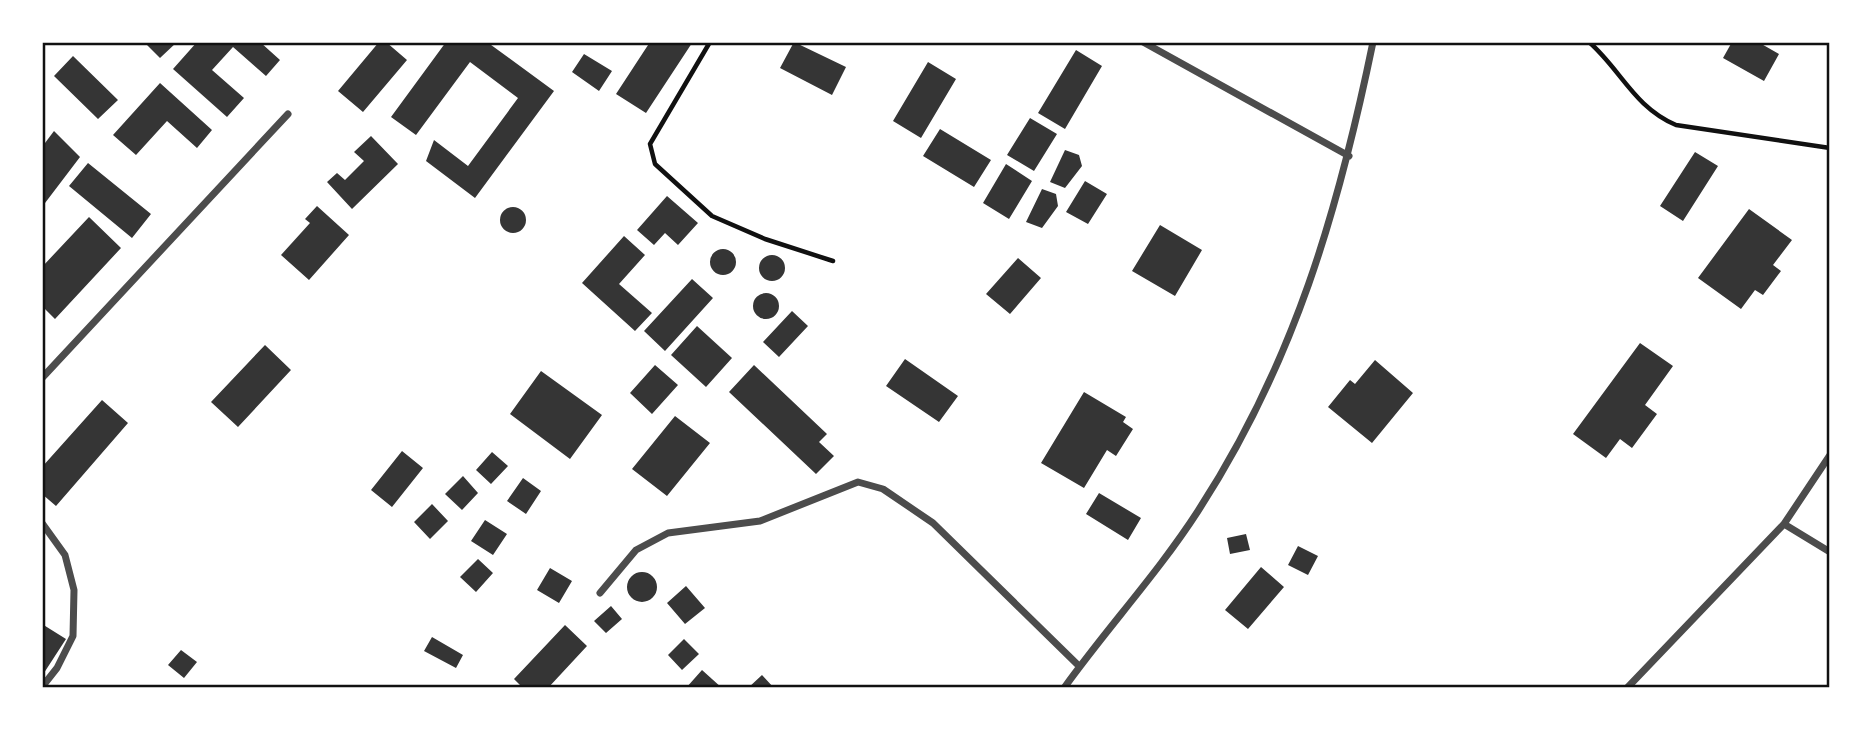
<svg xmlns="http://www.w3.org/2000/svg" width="1872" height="730" font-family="Raleway,sans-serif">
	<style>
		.building { fill: #353535 }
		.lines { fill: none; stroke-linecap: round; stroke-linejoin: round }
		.path { stroke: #111; stroke-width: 4.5 }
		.minor { stroke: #4c4c4c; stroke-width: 7 }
		.neatline { fill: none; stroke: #111; stroke-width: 2.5 }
	</style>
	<rect width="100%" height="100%" fill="#fff"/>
	<!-- building -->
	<path class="building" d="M144 42H177L160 58Z
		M197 42H260L280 60 266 76 233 47 212 70 244 98 227 117 173 69Z
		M379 42H386L407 60 363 112 338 91Z
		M446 42H487L554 91 475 198 426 161 434 140 468 166 518 98 470 62 416 135 391 117Z
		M650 42 692 43 646 113 616 94Z
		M794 42 846 67 832 95 780 68Z
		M1732 42H1758L1779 54 1764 81 1723 58Z
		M1076 50 1102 66 1065 129 1038 113Z
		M584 54 612 71 599 91 572 72Z
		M73 56 118 100 98 119 54 76Z
		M928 62 956 79 921 138 893 121Z
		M160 83 212 130 197 148 167 121 136 155 113 135Z
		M1030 118 1057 134 1034 171 1007 155Z
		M940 129 991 160 974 187 923 156Z
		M54 131 80 157 42 207V147Z
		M371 136 398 164 352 209 327 182 337 173 345 180 364 161 354 152Z
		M1065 150 1079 155 1082 166 1065 188 1050 182Z
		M1695 152 1718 166 1683 221 1660 206Z
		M88 163 151 214 132 238 69 186Z
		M1006 164 1032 181 1009 219 983 203Z
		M1085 181 1107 194 1088 224 1066 212Z
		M1042 189 1056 194 1058 206 1042 228 1026 222Z
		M667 196 698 223 678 245 665 233 654 245 637 230Z
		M317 206 349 235 309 280 281 255 310 223 305 219Z
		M500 220a13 13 0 1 1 26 0a13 13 0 1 1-26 0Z
		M1749 209 1792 240 1773 265 1781 271 1763 295 1755 290 1741 309 1698 278Z
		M89 217 121 248 55 319 42 306V267Z
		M1160 225 1202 250 1175 296 1132 271Z
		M624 236 645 255 619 284 652 313 635 331 582 283Z
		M710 262a13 13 0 1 1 26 0a13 13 0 1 1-26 0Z
		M759 268a13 13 0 1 1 26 0a13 13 0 1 1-26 0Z
		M1018 258 1041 278 1010 314 986 294Z
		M692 279 713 298 665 351 644 331Z
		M753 306a13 13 0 1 1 26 0a13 13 0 1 1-26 0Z
		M792 311 808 326 779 357 763 342Z
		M697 326 732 358 706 387 671 355Z
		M1640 343 1673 366 1645 405 1657 414 1632 448 1620 439 1606 458 1573 434Z
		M265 345 291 370 238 427 211 402Z
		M905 359 958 396 939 422 886 386Z
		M1375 360 1413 393 1372 443 1328 407 1350 380 1355 384Z
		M655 365 678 385 652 414 630 393Z
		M754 365 827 434 819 442 834 456 816 474 729 392Z
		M541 371 602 415 570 459 510 414Z
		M1084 392 1126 417 1123 422 1133 429 1116 456 1107 450 1084 488 1041 463Z
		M102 400 128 423 56 506 42 494V467Z
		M675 416 710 443 667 496 632 469Z
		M402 451 423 468 392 507 371 490Z
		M492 452 508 466 491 484 476 470Z
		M463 476 478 493 462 510 445 494Z
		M523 478 541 491 526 514 507 501Z
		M1099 493 1141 518 1128 540 1086 514Z
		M432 504 448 521 430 539 414 522Z
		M485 520 507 534 493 555 471 541Z
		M1246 534 1250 550 1230 554 1227 538Z
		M1298 546 1318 556 1308 575 1288 565Z
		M478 559 493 573 476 592 460 577Z
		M1261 567 1284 587 1248 629 1225 610Z
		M550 568 572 581 559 603 537 590Z
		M627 587a15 15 0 1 1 30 0a15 15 0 1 1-30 0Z
		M686 586 705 608 685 624 667 603Z
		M611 606 622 619 606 633 594 621Z
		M42 624 66 639 42 676Z
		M565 625 587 646 548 688H523L514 679Z
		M432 637 463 655 456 668 424 651Z
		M684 639 699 654 682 670 668 655Z
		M181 650 197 662 184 678 168 665Z
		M702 670 722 688H686Z
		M762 675 774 688H748Z"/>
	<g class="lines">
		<!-- path -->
		<path class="path" d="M710 42 650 144 655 164 712 216 765 239 833 261
			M1589 42C1621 70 1634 107 1676 125L1830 148"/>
		<!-- minor -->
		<path class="minor" d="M1143 42 1349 156
			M42 378 288 114
			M42 523 65 555 74 590 73 636 57 668 42 687
			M1784 524 1830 552
			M600 593 636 550 668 533 760 521 858 482 883 489 933 523 1079 666
			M1064 688C1107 628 1158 573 1198 511 1294 363 1338 212 1373 42
			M1627 688 1784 524 1830 455"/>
	</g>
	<!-- border -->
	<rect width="1872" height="730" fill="none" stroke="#ffffff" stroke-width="88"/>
	<rect x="44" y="44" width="1784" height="642" class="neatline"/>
</svg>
